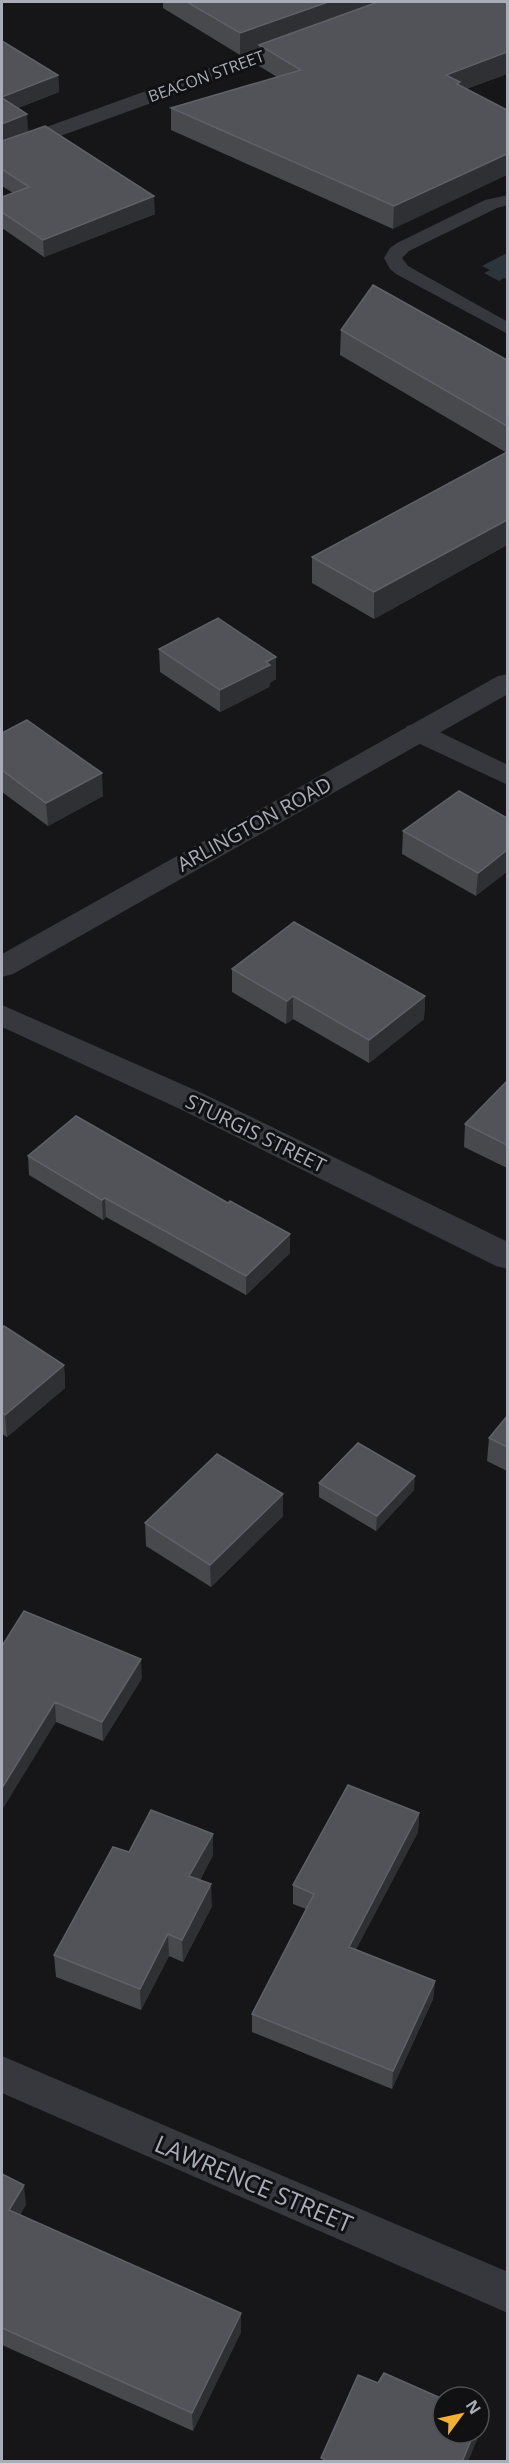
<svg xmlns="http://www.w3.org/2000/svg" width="509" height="2463" font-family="'Open Sans',sans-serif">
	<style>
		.water { fill: #2c353c }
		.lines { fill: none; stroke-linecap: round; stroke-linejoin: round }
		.service { fill: #37383d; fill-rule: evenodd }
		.minor { fill: #37383d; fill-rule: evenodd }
		.tertiary { fill: #37383d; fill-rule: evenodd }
		.wall { fill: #47494d }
		.shaded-wall { fill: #2f3033 }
		.building { fill: #525359; stroke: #5f6168; stroke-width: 1.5 }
		.labels { text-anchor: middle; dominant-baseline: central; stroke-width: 6; stroke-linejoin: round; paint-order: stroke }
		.far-street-label { font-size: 16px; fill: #a8adb8; stroke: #111113 }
		.street-label { font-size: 20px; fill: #a8adb8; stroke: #111113 }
		.near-street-label { font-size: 24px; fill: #a8adb8; stroke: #111113 }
	</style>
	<rect width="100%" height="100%" fill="#161618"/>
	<!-- water -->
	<path class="water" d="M507 253V279L504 278 499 281 484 273 490 270 482 266Z"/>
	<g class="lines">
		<!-- service -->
		<path class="service" d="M508 195V205L497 208 409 251 402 258 408 266 508 322V334L396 274 390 269 384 258 390 248 397 243 485 200Z"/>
		<!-- minor -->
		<path class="minor" d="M301 35 309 36 312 41 309 46 2 157V143Z
			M417 723 427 726 508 765V785L407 738 403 732 407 726Z
			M2 1005 204 1094 508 1242V1269L496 1266 182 1110 2 1027Z
			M2 2056 508 2272V2313L2 2093Z"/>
		<!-- tertiary -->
		<path class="tertiary" d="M508 674V694L13 974 2 977V954L498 676Z"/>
	</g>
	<!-- wall -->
	<path class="wall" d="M163 2H507V74L466 89 393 229 171 130V108L277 77 259 66V48L240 55 163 8Z
		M2 41 58 75 59 92 18 108 28 131 9 138 155 214 44 257 2 228V197L13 193 2 186Z
		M341 330 507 360V545L374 619 312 583V557L507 453 340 355Z
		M159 649 276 657V679L270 683 269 687 220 712 160 672Z
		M2 733 103 796 48 826 2 792Z
		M507 818 476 896 402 854 403 831Z
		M232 969 425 996 424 1019 369 1063 293 1019 286 1024 232 992Z
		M507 1083V1168L464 1147 465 1124Z
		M28 1156 228 1203 290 1234V1253L246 1295 106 1217 103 1220 29 1175Z
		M2 1328 64 1365 65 1388 7 1437 2 1434Z
		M507 1416V1471L487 1461 489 1438Z
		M319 1483 414 1490 376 1531 319 1497Z
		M283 1516 211 1587 146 1546 145 1523Z
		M2 1646 142 1678 103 1741 56 1722Z
		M419 1813 418 1832 356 1949 435 1981 433 1999 392 2089 252 2032V2014L306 1909 293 1904V1885Z
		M213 1834V1855L200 1880 212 1906 183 1962 169 1956 141 2010 56 1977 54 1955 129 1852Z
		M2 2174 26 2204 20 2215 241 2332 193 2431 2 2345Z"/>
	<!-- shaded-wall -->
	<path class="shaded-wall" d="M328 2H387L259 45V48L240 55V33Z
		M507 52V74L460 91 446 75Z
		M58 75 59 92 2 114V97Z
		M27 114 28 131 2 141V124Z
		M507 154V175L393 229 394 206Z
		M154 196 155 214 44 257 43 240Z
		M507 520V545L374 619V592Z
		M276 657V679L270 683 269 687 220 712V690Z
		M102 773 103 796 48 826 46 803Z
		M507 850V872L476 896 478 873Z
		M293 996V1019L286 1024 287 1001Z
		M425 996 424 1019 369 1063V1040Z
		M105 1198 106 1217 103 1220 102 1200Z
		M290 1234V1253L246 1295V1276Z
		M64 1365 65 1388 7 1437 5 1415Z
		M415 1476 414 1490 376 1531 377 1516Z
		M283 1494V1516L211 1587 210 1565Z
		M141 1659 142 1678 103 1741 102 1722Z
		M55 1702 56 1722 2 1810V1788Z
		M419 1813 418 1832 348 1965 349 1947Z
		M213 1834V1855L190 1898 189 1876Z
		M211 1884 212 1906 183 1962 182 1940Z
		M168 1934 169 1956 141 2010 140 1989Z
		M435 1981 433 1999 392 2089 393 2071Z
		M24 2185 26 2204 12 2230 9 2210Z
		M241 2313V2332L193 2431 192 2413Z
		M482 2416 479 2435 468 2462H462L474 2433H479V2422Z"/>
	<!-- building -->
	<path class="building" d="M187 2H328L240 33Z
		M378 2H507V52L446 75 460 82 457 84 507 110V154L394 206 171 108 301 70 259 45Z
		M2 41 58 75 2 97Z
		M2 98 27 114 2 124Z
		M45 126 154 196 43 240 2 212V197L29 187 2 169V141Z
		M373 285 507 360V426L341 330Z
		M507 452V520L374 592 312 557Z
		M218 618 276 657 266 662 270 665 220 690 159 649Z
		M27 720 102 773 46 803 2 770V733Z
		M459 791 507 818V850L478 873 403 831Z
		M294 922 425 996 369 1040 293 996 287 1001 232 969Z
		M506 1082 507 1083V1145L465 1124Z
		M76 1116 228 1203 230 1201 290 1234 246 1276 105 1198 102 1200 28 1156Z
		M4 1326 64 1365 5 1415 2 1412V1328Z
		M507 1416V1447L489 1438Z
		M358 1443 415 1476 377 1516 319 1483Z
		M217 1454 283 1494 210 1565 145 1523Z
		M24 1611 141 1659 102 1722 55 1702 2 1788V1646Z
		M348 1785 419 1813 349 1947 435 1981 393 2071 252 2014 314 1894 293 1885Z
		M151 1810 213 1834 189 1876 211 1884 182 1940 168 1934 140 1989 54 1955 113 1847 129 1852Z
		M2 2174 24 2185 9 2210 241 2313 192 2413 2 2328Z
		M384 2373 443 2399V2433H474L462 2462H329L321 2458 358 2375 378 2383Z"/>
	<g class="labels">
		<!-- far-street labels -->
		<g class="far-street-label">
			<text transform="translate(206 76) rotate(-20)">BEACON STREET</text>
		</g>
		<!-- street labels -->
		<g class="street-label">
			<text transform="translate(254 824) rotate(-29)">ARLINGTON ROAD</text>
			<text transform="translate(256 1133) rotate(26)">STURGIS STREET</text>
		</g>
		<!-- near-street labels -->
		<g class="near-street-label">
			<text transform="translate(254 2183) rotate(23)">LAWRENCE STREET</text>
		</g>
	</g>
	<!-- border -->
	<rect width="509" height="2463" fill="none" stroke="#a8adb8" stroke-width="6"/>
	<!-- north arrow -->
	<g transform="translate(461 2415) rotate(57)"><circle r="28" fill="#111113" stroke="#4d4f55" stroke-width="1.5"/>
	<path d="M0-4.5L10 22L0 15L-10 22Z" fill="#f2b134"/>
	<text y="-9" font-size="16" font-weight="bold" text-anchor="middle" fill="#a8adb8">N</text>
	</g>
</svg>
